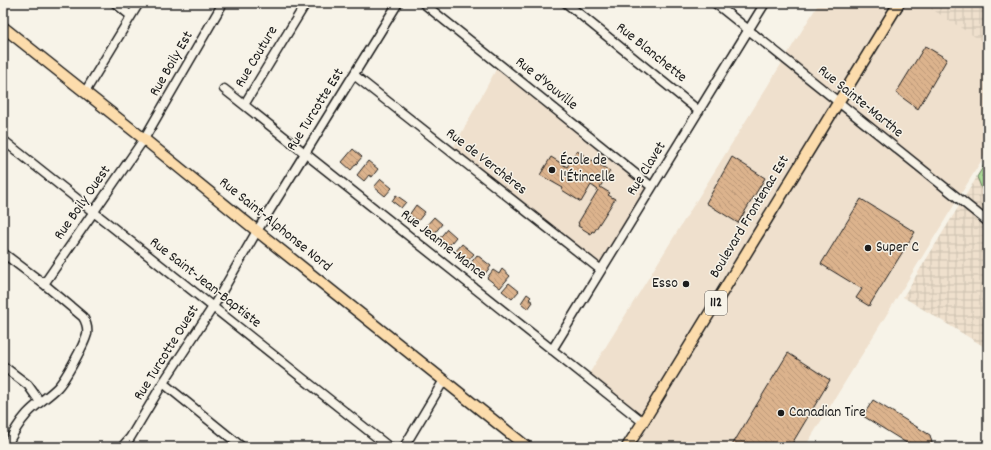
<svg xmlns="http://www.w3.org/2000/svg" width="991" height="450" font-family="Dekko,sans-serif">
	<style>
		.built { fill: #efe0cd }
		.industrial { fill: url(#industrial-grid) }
		.forest { fill: url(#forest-firs); stroke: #647a5a }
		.building { fill: url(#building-back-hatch); stroke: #1c1c1c }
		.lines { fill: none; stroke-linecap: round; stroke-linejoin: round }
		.minor-casing { stroke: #1c1c1c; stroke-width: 11 }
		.major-casing { stroke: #1c1c1c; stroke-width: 13 }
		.minor { stroke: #f7f3e8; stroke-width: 8 }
		.major { stroke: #fcdcac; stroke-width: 10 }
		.poi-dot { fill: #1c1c1c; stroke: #f7f3e8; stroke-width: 1.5 }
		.labels { text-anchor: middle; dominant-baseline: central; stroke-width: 3; stroke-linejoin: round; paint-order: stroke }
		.shield { fill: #f7f3e8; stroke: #5e5c59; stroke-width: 1 }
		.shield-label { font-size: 14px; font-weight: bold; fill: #1c1c1c }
		.street-label { font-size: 15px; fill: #1c1c1c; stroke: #f7f3e8 }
		.poi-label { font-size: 15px; fill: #1c1c1c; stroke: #f7f3e8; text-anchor: start }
	</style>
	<defs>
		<pattern id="industrial-grid" width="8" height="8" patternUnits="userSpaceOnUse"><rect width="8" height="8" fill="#efe0cd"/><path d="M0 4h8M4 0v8" fill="none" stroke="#ccc0af"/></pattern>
		<pattern id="forest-firs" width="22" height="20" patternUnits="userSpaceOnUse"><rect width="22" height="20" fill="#acd998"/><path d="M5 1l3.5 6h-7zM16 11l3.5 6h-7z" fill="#93ba82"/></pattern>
		<pattern id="building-back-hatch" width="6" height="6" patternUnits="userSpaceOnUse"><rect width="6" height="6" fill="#dcb38d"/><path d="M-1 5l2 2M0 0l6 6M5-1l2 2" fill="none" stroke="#bc9979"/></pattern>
	</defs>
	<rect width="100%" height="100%" fill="#f7f3e8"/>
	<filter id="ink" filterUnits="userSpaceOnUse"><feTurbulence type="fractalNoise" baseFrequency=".025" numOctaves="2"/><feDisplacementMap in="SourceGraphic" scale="8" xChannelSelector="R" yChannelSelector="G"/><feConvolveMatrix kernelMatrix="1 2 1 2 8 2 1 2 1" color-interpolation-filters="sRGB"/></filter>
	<g filter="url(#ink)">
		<!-- built -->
		<path class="built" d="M819 3H893L641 420 587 377Z
			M905 3H926L988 44V150L805 447H635Z
			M499 64 652 187 601 270 451 152Z"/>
		<!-- industrial -->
		<path class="industrial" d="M922 3H988V45Z
			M988 159V349L903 297Z"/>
		<!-- forest -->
		<path class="forest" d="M988 159V210L983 206 986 199 977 177Z"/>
		<!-- building -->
		<path class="building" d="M925 46 947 59 918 109 896 93Z
			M353 149 362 157 351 170 342 162Z
			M577 151 610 171 600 187 610 193 608 195 615 199 594 232 592 231 591 234 578 226 579 224 578 223 598 190 591 185 581 202 562 190 563 188 540 175 551 157 567 167Z
			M732 157 765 178 738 223 706 203Z
			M368 161 378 169 372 177 369 175 364 181 357 175Z
			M381 179 392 188 385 196 374 187Z
			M396 195 406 202 401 208 392 201Z
			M861 199 915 232 869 306 856 298 862 289 821 264Z
			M416 205 425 212 418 221 409 215Z
			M434 217 442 224 434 234 425 227Z
			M447 229 456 237 447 248 438 240Z
			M462 244 474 254 467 262 455 252Z
			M477 255 491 266 484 275 470 264Z
			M502 269 510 276 500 288 487 278 493 270 499 274Z
			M509 283 519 291 512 299 502 291Z
			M527 294 531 297 529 299 533 302 528 309 521 303Z
			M788 353 830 380 790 447H731Z
			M873 400 930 435 933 447H913L863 416Z"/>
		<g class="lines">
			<defs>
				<path id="minor" d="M115 3 131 16
					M423 3 652 187
					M566 3 699 111
					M715 3 988 222
					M354 75 601 270
					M224 89 643 422
					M85 92 139 3
					M244 105 306 3
					M3 140 389 447
					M3 253 44 284 83 317C86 322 88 328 87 334 84 345 65 380 57 388 48 397 36 404 27 414 18 424 12 435 6 447
					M44 284 144 139 223 3
					M552 350 765 3
					M3 366 28 385 40 402
					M163 383 242 447
					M122 447 130 438 163 383 213 307 257 231 398 3
					M404 447 444 380
					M987 447 988 445"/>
				<path id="major" d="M3 27 144 139 257 231 527 447
					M627 447 643 422 899 3"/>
			</defs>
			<!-- minor casing -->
			<use href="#minor" class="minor-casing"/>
			<!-- major casing -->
			<use href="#major" class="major-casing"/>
			<!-- minor -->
			<use href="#minor" class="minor"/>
			<!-- major -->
			<use href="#major" class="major"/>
		</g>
	</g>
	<!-- markers -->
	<g class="poi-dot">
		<circle cx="552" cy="170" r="4"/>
		<circle cx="868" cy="248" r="4"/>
		<circle cx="686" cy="284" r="4"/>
		<circle cx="781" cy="413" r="4"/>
	</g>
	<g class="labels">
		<!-- shield labels -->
		<rect class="shield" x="705" y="291" width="22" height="24" rx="3"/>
		<g class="shield-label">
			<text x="716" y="303">112</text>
		</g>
		<!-- street labels -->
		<g class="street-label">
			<text transform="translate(651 53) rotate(39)">Rue Blanchette</text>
			<text transform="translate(257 57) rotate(-59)">Rue Couture</text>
			<text transform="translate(172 64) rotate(-60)">Rue Boily Est</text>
			<text transform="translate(546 84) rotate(39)">Rue d'Youville</text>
			<text transform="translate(860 102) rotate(39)">Rue Sainte-Marthe</text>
			<text transform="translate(316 110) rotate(-58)">Rue Turcotte Est</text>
			<text transform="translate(486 162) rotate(38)">Rue de Verchères</text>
			<text transform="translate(647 169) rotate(-58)">Rue Clavet</text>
			<text transform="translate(83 203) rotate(-55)">Rue Boily Ouest</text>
			<text transform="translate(750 217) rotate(-59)">Boulevard Frontenac Est</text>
			<text transform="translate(275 225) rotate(39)">Rue Saint-Alphonse Nord</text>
			<text transform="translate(443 245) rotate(38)">Rue Jeanne-Mance</text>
			<text transform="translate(205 283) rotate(38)">Rue Saint-Jean-Baptiste</text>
			<text transform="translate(167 353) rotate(-58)">Rue Turcotte Ouest</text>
		</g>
		<!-- poi labels -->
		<g class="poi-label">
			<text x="560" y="161">École de<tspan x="560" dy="17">l'Étincelle</tspan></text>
			<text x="876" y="248">Super C</text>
			<text x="678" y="284" text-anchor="end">Esso</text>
			<text x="789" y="413">Canadian Tire</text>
		</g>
	</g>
	<!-- margin -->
	<rect width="991" height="450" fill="none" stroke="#f7f3e8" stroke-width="16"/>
	<rect x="8" y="8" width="975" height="434" fill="none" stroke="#1c1c1c" stroke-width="1.5" filter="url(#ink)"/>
</svg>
